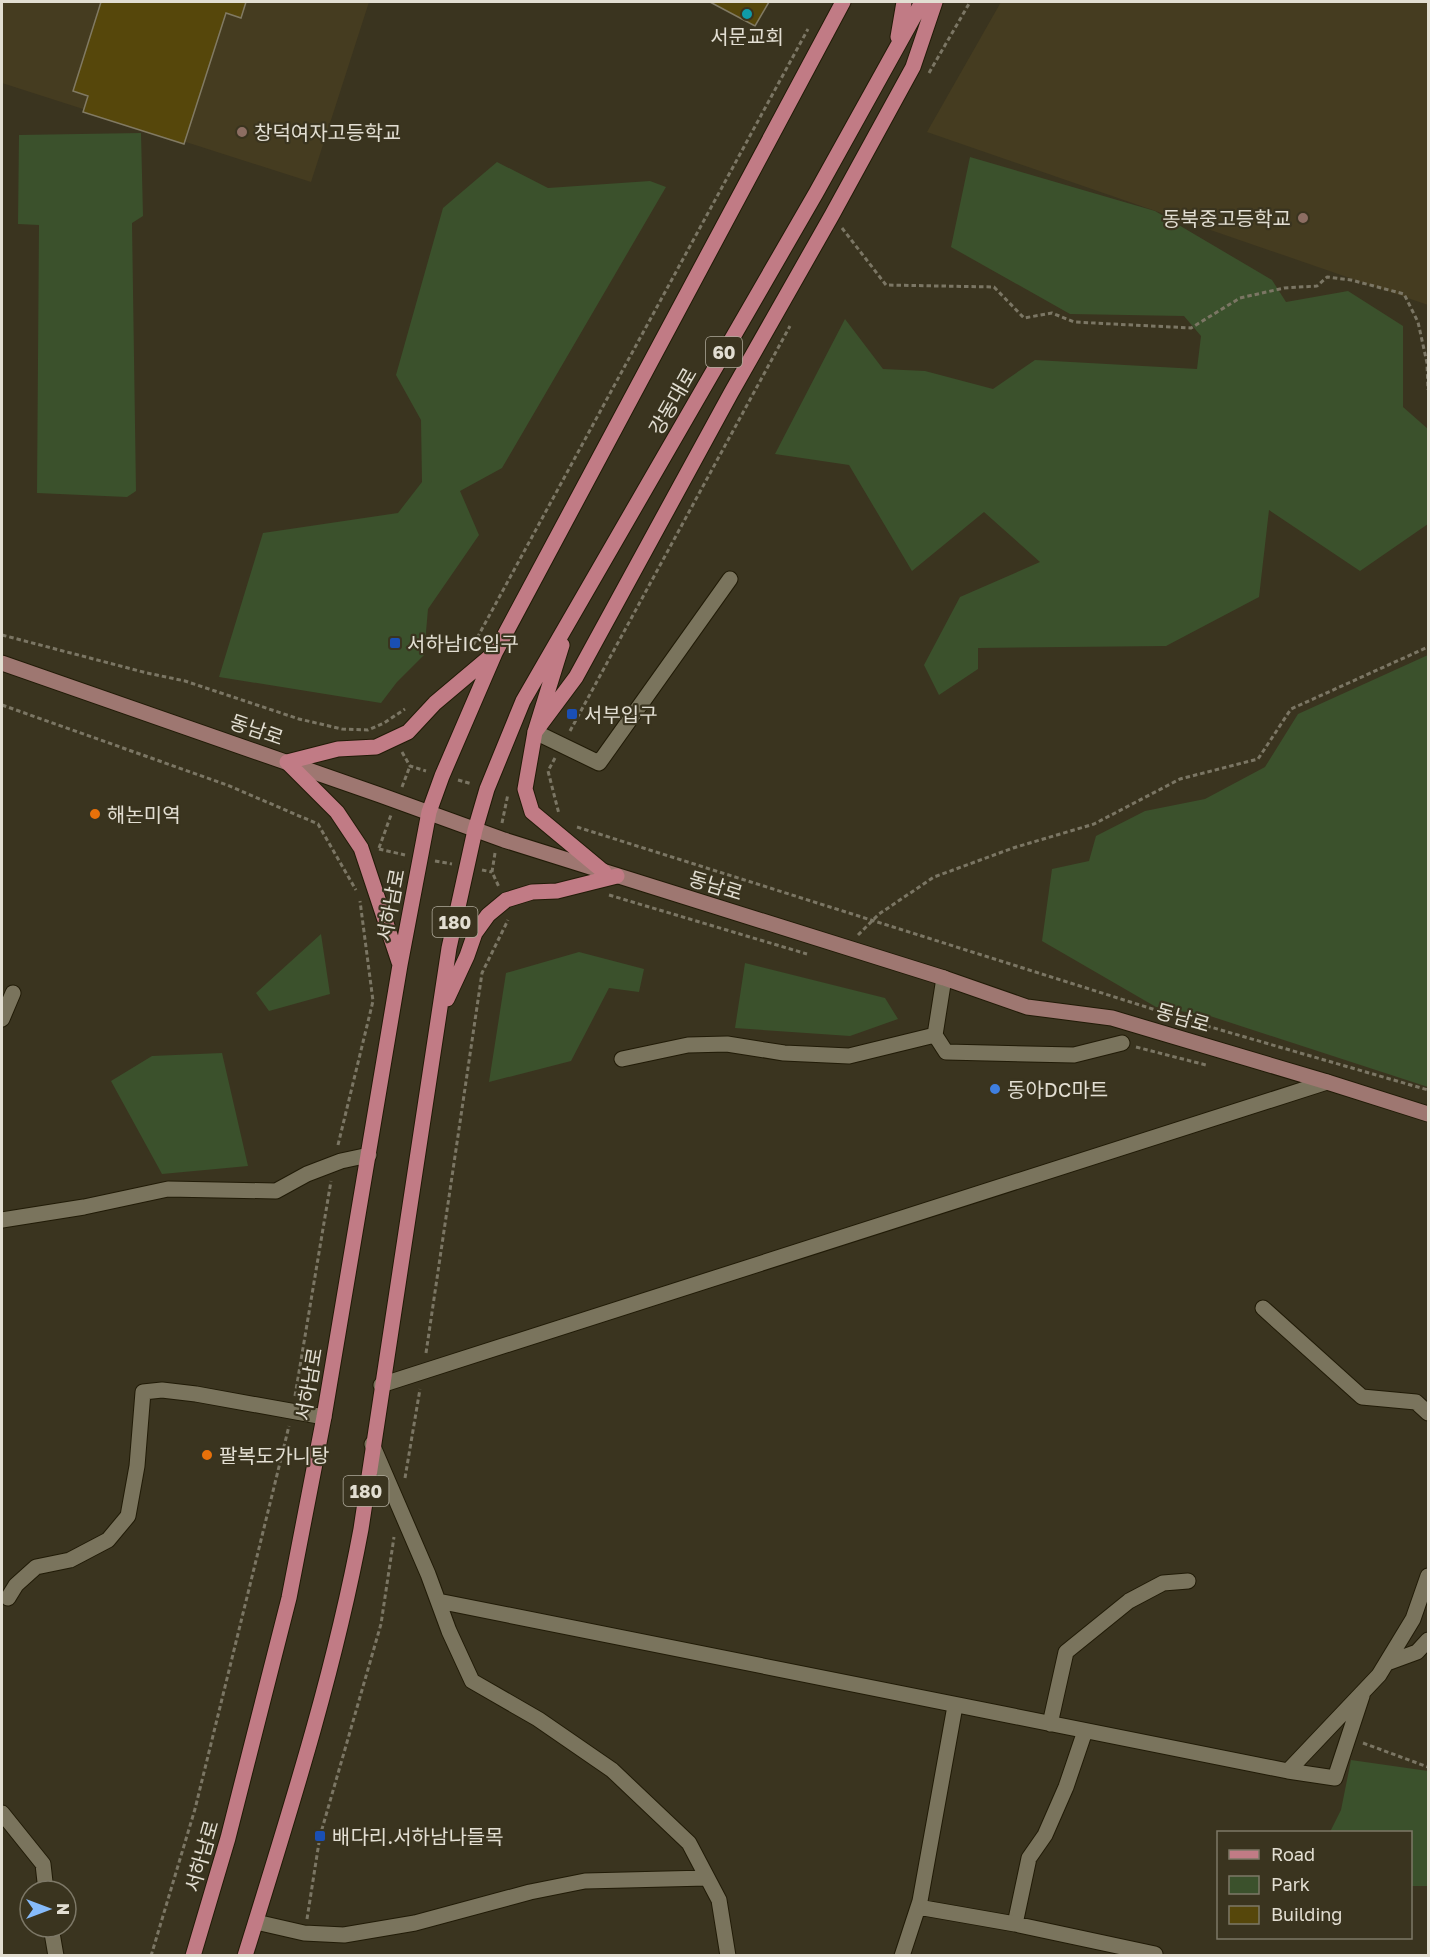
<svg xmlns="http://www.w3.org/2000/svg" width="1430" height="1957" font-family="'Golos Text','Noto Sans KR',sans-serif">
	<style>
		.built { fill: #453c20 }
		.green { fill: #3b512c }
		.building { fill: #56470b; stroke: #817a63; stroke-width: 1.5 }
		.lines { fill: none; stroke-linecap: round; stroke-linejoin: round }
		.street-casing { stroke: #211b07; stroke-width: 17 }
		.secondary-casing { stroke: #211b07; stroke-width: 17 }
		.primary-casing { stroke: #211b07; stroke-width: 17 }
		.path { stroke: #7b7664; stroke-width: 3; stroke-dasharray: 4.5 3; stroke-linecap: butt }
		.street { stroke: #7a745d; stroke-width: 15 }
		.secondary { stroke: #9e7771; stroke-width: 15 }
		.primary { stroke: #c17b85; stroke-width: 15 }
		.culture-dot { fill: #0f9aa8; stroke: #3a341f; stroke-width: 2 }
		.education-dot { fill: #8d6e63; stroke: #3a341f; stroke-width: 2 }
		.transit-dot { fill: #1a4fb4; stroke: #3a341f; stroke-width: 2 }
		.food-dot { fill: #e8710a; stroke: #3a341f; stroke-width: 2 }
		.shop-dot { fill: #3f7fe0; stroke: #3a341f; stroke-width: 2 }
		.labels { text-anchor: middle; dominant-baseline: central; stroke-width: 4.5; stroke-linejoin: round; paint-order: stroke }
		.shield { fill: #3a341f; stroke: #b0ab9c; stroke-width: 1.5 }
		.shield-label { font-size: 18px; font-weight: bold; fill: #e2ded2 }
		.poi-label { font-size: 20px; fill: #e2ded2; stroke: #3a341f; text-anchor: start }
		.street-label { font-size: 20px; fill: #e2ded2; stroke: #3a341f }
	</style>
	<rect width="100%" height="100%" fill="#3a341f"/>
	<!-- built -->
	<path class="built" d="M2 2H369L311 182 2 83Z
		M1001 2H1428V305L927 132Z"/>
	<!-- green -->
	<path class="green" d="M141 133 143 216 132 223 136 491 127 497 37 493 39 225 18 224 19 135Z
		M970 157 1155 211 1272 280 1286 302 1348 291 1403 326V407L1428 429V524L1360 571 1269 510 1259 597 1166 646 978 648V669L939 695 924 665 960 597 1040 562 984 512 912 571 849 465 775 454 845 319 883 369 925 371 993 389 1035 360 1197 369 1201 336 1184 316 1070 314 951 247Z
		M497 162 548 188 650 181 666 187 502 468 460 491 479 535 428 609 424 655 397 682 381 703 219 677 263 533 398 513 422 482 421 420 396 375 443 208Z
		M1428 655V1087L1210 1016 1156 1007 1042 941 1052 869 1089 861 1096 836 1145 811 1205 799 1265 767 1298 714Z
		M321 934 330 994 269 1011 256 993Z
		M579 952 644 969 639 992 609 988 571 1061 489 1082 506 973Z
		M745 963 885 998 898 1019 850 1036 735 1028Z
		M222 1053 248 1166 162 1174 111 1081 152 1056Z
		M1351 1760 1428 1771V1886H1411L1410 1832H1330L1341 1810Z"/>
	<!-- building -->
	<path class="building" d="M101 2H246L241 18 226 13 184 144 83 112 88 96 73 91Z
		M710 2H769L755 26Z"/>
	<g class="lines">
		<defs>
			<path id="street" d="M535 732 599 763 730 579
				M944 978 935 1035 946 1052 1074 1055 1122 1043
				M2 1019 13 993
				M622 1059 688 1045 727 1044 784 1053 849 1056 935 1035
				M2 1220 84 1207 168 1189 276 1191 307 1174 341 1161 369 1155
				M1263 1308 1362 1397 1416 1402 1428 1413
				M381 1385 1327 1082
				M372 1444 428 1574 449 1631 472 1681 538 1719 612 1770 689 1843 719 1900 728 1956
				M8 1598 16 1585 36 1567 70 1560 108 1540 128 1516 137 1466 143 1392 162 1390 196 1394 324 1417
				M438 1601 1288 1771 1379 1675 1413 1619 1428 1576
				M1387 1663 1417 1652 1428 1640
				M1050 1724 1066 1652 1129 1601 1163 1583 1188 1581
				M1288 1771 1335 1778 1362 1696
				M2 1813 43 1864 46 1891
				M918 1907 1015 1924 1155 1954
				M256 1922 304 1933 344 1935 415 1923 530 1892 585 1881 707 1878
				M1015 1924 1029 1858 1045 1835 1066 1787 1085 1731
				M51 1927 56 1956
				M902 1956 920 1901 955 1706"/>
			<path id="secondary" d="M2 663 380 795 504 840 944 978 1027 1007 1112 1018 1327 1082 1428 1114"/>
			<path id="primary" d="M898 37 904 2
				M562 645 535 732 525 789 532 812 604 872
				M535 732 576 677 731 393 832 215 913 67 935 2
				M287 762 338 749 376 747 408 732 435 703 492 655
				M287 762 337 812 361 848 399 962
				M447 999 467 956 475 933 488 915 506 900 532 892 557 891 617 876
				M193 1956 228 1838 289 1598 324 1417 400 965 429 812 442 776 495 653 843 2
				M245 1956C289 1814 334 1674 361 1529L449 948 475 830 487 789 523 701 816 193 922 2"/>
		</defs>
		<!-- street casing -->
		<use href="#street" class="street-casing"/>
		<!-- secondary casing -->
		<use href="#secondary" class="secondary-casing"/>
		<!-- primary casing -->
		<use href="#primary" class="primary-casing"/>
		<!-- path -->
		<path class="path" d="M929 73 970 2
			M842 228 886 285 994 287 1024 318 1052 313 1074 322 1191 328 1240 298 1284 288 1317 286 1327 277 1351 280 1404 294 1418 322 1427 363 1428 390
			M2 635 147 673 185 681 299 719 342 729 368 730 384 723 405 709
			M470 651 808 29
			M2 705 227 785 318 824 356 890
			M570 731 790 326
			M402 752 410 766 426 771
			M555 758 548 771 559 814
			M458 780 472 784
			M402 787 410 766
			M502 823 508 794
			M577 827 1200 1024 1428 1090
			M379 848 391 815
			M379 849 405 855
			M495 853 492 872 499 887
			M435 861 452 864
			M482 870 492 872
			M609 895 807 954
			M858 935 879 914 934 877 1013 848 1094 824 1180 779 1258 759 1291 709 1428 647
			M1136 1047 1206 1065
			M338 1145 373 1001 360 901
			M426 1353 482 973 508 920
			M295 1396 331 1181
			M405 1478 420 1389
			M1363 1743 1428 1767
			M307 1919 320 1836 381 1624 394 1537
			M151 1956 195 1809 289 1426"/>
		<!-- street -->
		<use href="#street" class="street"/>
		<!-- secondary -->
		<use href="#secondary" class="secondary"/>
		<!-- primary -->
		<use href="#primary" class="primary"/>
	</g>
	<!-- markers -->
	<circle class="culture-dot" cx="747" cy="14" r="6"/>
	<g class="education-dot">
		<circle cx="242" cy="132" r="6"/>
		<circle cx="1303" cy="218" r="6"/>
	</g>
	<g class="transit-dot">
		<rect x="389" y="637" width="12" height="12" rx="3"/>
		<rect x="566" y="708" width="12" height="12" rx="3"/>
		<rect x="314" y="1830" width="12" height="12" rx="3"/>
	</g>
	<g class="food-dot">
		<circle cx="95" cy="814" r="6"/>
		<circle cx="207" cy="1455" r="6"/>
	</g>
	<circle class="shop-dot" cx="995" cy="1089" r="6"/>
	<g class="labels">
		<!-- shield labels -->
		<g class="shield">
			<rect x="706" y="337" width="36" height="30" rx="4.5"/>
			<rect x="432.5" y="907" width="45" height="30" rx="4.5"/>
			<rect x="343.5" y="1476" width="45" height="30" rx="4.5"/>
		</g>
		<g class="shield-label">
			<text x="724" y="352">60</text>
			<text x="455" y="922">180</text>
			<text x="366" y="1491">180</text>
		</g>
		<!-- poi labels -->
		<g class="poi-label">
			<text x="747" y="36" text-anchor="middle">서문교회</text>
			<text x="254" y="132">창덕여자고등학교</text>
			<text x="1291" y="218" text-anchor="end">동북중고등학교</text>
			<text x="407" y="643">서하남IC입구</text>
			<text x="584" y="714">서부입구</text>
			<text x="107" y="814">해논미역</text>
			<text x="1007" y="1089">동아DC마트</text>
			<text x="219" y="1455">팔복도가니탕</text>
			<text x="332" y="1836">배다리.서하남나들목</text>
		</g>
		<!-- street labels -->
		<g class="street-label">
			<text transform="translate(672 401) rotate(-60)">강동대로</text>
			<text transform="translate(257 729) rotate(19)">동남로</text>
			<text transform="translate(716 885) rotate(17)">동남로</text>
			<text transform="translate(390 905) rotate(-79)">서하남로</text>
			<text transform="translate(1183 1017) rotate(16)">동남로</text>
			<text transform="translate(308 1384) rotate(-80)">서하남로</text>
			<text transform="translate(201 1856) rotate(-74)">서하남로</text>
		</g>
	</g>
	<!-- border -->
	<rect width="1430" height="1957" fill="none" stroke="#e2ded2" stroke-width="6"/>
	<!-- legend -->
	<rect x="1217" y="1831" width="195" height="108" fill="#3a341f" stroke="#7d7867" stroke-width="1.5"/>
	<rect x="1229" y="1850" width="30" height="9" fill="#c17b85" stroke="#7d7867" stroke-width="1.5"/>
	<text x="1271" y="1861" font-size="18" fill="#e2ded2">Road</text>
	<rect x="1229" y="1876" width="30" height="18" fill="#3b512c" stroke="#7d7867" stroke-width="1.5"/>
	<text x="1271" y="1891" font-size="18" fill="#e2ded2">Park</text>
	<rect x="1229" y="1906" width="30" height="18" fill="#56470b" stroke="#7d7867" stroke-width="1.5"/>
	<text x="1271" y="1921" font-size="18" fill="#e2ded2">Building</text>
	<!-- north arrow -->
	<g transform="translate(48 1909) rotate(90)"><circle r="28" fill="#3a341f" stroke="#7d7867" stroke-width="1.5"/>
	<path d="M0-4.5L10 22L0 15L-10 22Z" fill="#86bbfb"/>
	<text y="-9" font-size="16" font-weight="bold" text-anchor="middle" fill="#e2ded2">N</text>
	</g>
</svg>
